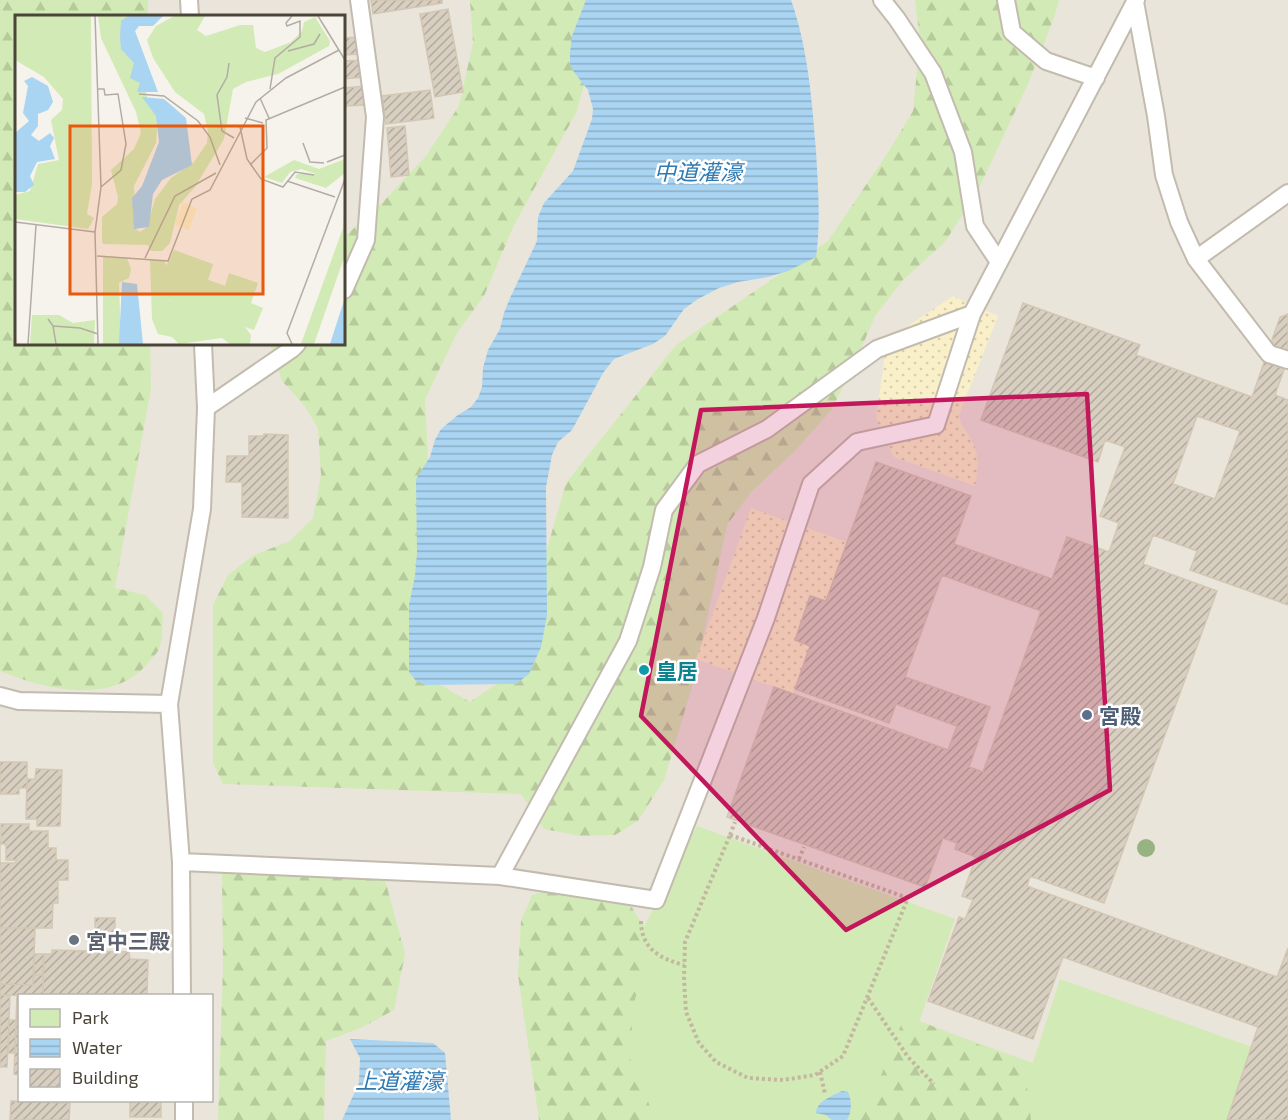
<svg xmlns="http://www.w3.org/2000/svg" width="1288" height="1120" font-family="'Exo 2','Noto Sans JP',sans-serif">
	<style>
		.residential { fill: #eae5da; fill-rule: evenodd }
		.green { fill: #d2eab5 }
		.forest { fill: url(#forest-firs) }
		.sand { fill: url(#sand-dots) }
		.water { fill: url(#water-rules) }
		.building { fill: url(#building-hatch); stroke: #d3c7b4; stroke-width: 1.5; fill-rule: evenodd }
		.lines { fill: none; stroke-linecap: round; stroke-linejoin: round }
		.lane-casing { stroke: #c2bbae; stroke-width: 20 }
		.path { stroke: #c4b79f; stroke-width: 4; stroke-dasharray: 3 3; stroke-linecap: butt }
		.lane { stroke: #fff; stroke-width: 16 }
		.tree { fill: #97b381 }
		.marked { fill: #c2185b; fill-opacity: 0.2; stroke: #c2185b; stroke-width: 4.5; stroke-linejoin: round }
		.culture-dot { fill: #0f9aa8; stroke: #fff; stroke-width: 2 }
		.service-dot { fill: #5c6f8a; stroke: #fff; stroke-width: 2 }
		.worship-dot { fill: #6b7280; stroke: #fff; stroke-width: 2 }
		.labels { text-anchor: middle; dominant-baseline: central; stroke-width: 5; stroke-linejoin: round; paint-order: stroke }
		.culture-label { font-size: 21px; font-weight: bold; fill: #0d838f; stroke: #fff; text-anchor: start }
		.service-label { font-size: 21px; font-weight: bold; fill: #4e5e75; stroke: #fff; text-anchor: start }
		.worship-label { font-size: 21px; font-weight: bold; fill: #5b616d; stroke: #fff; text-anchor: start }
		.water-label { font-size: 22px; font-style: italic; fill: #2e7ab2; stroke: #fff }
		.inset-road { fill: none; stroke: #b2ada4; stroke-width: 1.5 }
		.view { fill: #e8590c; fill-opacity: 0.15; stroke: #e8590c; stroke-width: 3 }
		.inset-edge { fill: none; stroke: #4b4439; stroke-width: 3 }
	</style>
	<defs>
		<pattern id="forest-firs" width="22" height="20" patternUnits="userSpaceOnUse" patternTransform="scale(1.5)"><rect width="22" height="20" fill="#d2eab5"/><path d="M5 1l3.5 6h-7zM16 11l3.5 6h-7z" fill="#b6ca9c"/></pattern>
		<pattern id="sand-dots" width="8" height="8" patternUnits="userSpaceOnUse" patternTransform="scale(1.5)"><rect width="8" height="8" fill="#f9efc9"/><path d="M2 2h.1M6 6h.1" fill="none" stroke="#d7cead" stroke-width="1.8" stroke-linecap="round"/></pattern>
		<pattern id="water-rules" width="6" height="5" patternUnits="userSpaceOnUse" patternTransform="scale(1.5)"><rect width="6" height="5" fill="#a9d4f2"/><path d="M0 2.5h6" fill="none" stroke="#8caec5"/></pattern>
		<pattern id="building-hatch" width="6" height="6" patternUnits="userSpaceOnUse" patternTransform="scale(1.5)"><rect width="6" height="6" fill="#d8cfc1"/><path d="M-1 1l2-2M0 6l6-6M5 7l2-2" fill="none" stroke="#b1aa9e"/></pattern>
	</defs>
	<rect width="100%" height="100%" fill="#f6f3ec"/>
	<!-- residential -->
	<path class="residential" d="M0 0H1288V1120H0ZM16 16H344V344H16ZM20 996H212V1100H20Z"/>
	<!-- green -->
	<path class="green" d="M697 826 955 919 919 1022 1033 1063 1060 979 1252 1047 1227 1120H623L636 942Z"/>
	<!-- forest -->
	<path class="forest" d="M0 0H148V16H16V344H150L151 388 115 588 145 595 163 613C162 624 163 636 160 646 159 652 151 659 147 664 112 706 43 689 0 671Z
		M470 0H597L595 47 576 113 514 225 484 296 457 333 425 399 439 684 470 702 511 674 566 483 676 345 828 241 887 154 913 111 920 41 915 0H1059L1055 15 1028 84 979 188 945 242 903 280 875 316 857 358 832 409 795 451 751 492 727 525 694 680 664 780 638 821 615 835 580 836 544 829 521 794 223 784 213 763V605L228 575 254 555 290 541 313 518 321 475 318 428 304 405 282 381 270 344H344V237L383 202 426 156 459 106 473 43Z
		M222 868 384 876 405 954 394 1010 363 1027 326 1041 324 1120H218L223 968Z
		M557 888 622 891 647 932 645 969 635 999 629 1056 643 1088 655 1120H539L518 975 521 921 532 895Z
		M905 1015 1024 1063 1031 1120H861L869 1106Z"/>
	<!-- sand -->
	<path class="sand" d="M953 296 998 316 959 415C960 426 967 431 972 441 980 455 978 471 975 486L894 457 876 418 887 340Z
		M751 508 847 542 826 601 810 596 795 639 810 646 793 694 696 659Z"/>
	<!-- water -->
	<path class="water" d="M586 0H791C808 48 812 101 816 151 818 186 821 222 816 257L788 271 768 277 738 282 719 288 698 299 684 309 665 336 653 344 614 359 603 373 572 430 558 442 552 455 546 487 547 615 541 647 529 674 516 684 426 685 416 681 409 672V605L415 576 417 553 416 479 430 457 435 440 441 429 458 415 471 407 478 398 482 387 483 368 488 350 500 329 504 313 510 298 537 241 538 217 544 203 573 171 592 119 593 109 588 90 574 72 570 64V53L572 36Z
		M350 1039 433 1043 445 1053 451 1120H342L359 1083 360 1058Z
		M842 1091 848 1092C852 1101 852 1112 847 1120H832L826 1115 816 1113C817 1101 832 1096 842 1091Z"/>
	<!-- building -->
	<path class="building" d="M371 0H442V3L373 14Z
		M448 9 463 92 435 97 420 14Z
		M359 37 360 54 344 55V38Z
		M363 60 364 77 344 79V61Z
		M365 86 366 105 344 106V88Z
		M430 90 434 118 386 124 382 96Z
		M405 126 409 175 391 177 387 128Z
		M1023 303 1140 345 1136 355 1252 397 1280 317 1288 314V358L1275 395 1288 400V605L1190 570 1197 551 1153 535 1143 564 1217 591 1104 903 1030 876 1027 886 1277 977 1288 948V1120H1227L1258 1027 1063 957 1033 1039 928 1001 959 917 965 919 973 900 962 896 976 857 955 849 957 843 943 838 925 887 727 817 774 687 948 750 957 726 896 704 889 723 795 689 810 646 795 640 810 596 826 601 876 462 971 496 954 544 1052 579 1067 537 1109 552 1119 523 1100 516 1125 447 1105 440 1098 462 981 420ZM1197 416 1240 431 1215 499 1173 484ZM942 575 1041 611 983 772 969 767 990 707 905 677Z
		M264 434 288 435V518L242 517V482H226L227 456H249V436H264Z
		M0 762H27V788H19V794H0Z
		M36 769 62 770 60 826H37V819H26L27 779H35Z
		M1 824H29V831H48V848H56V860H68V880H58V903H53L52 928H0V841V863H16V860H6V844H1Z
		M95 918H115V934H95Z
		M0 928H35L33 985 0 984Z
		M52 950 129 952 130 959 148 960 147 996H43L44 954H52Z
		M34 954H44L43 975H34Z
		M34 975H43V996L0 995V984L33 985Z
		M0 995H10L7 1067H0Z
		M17 996H20V1075L14 1074Z
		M9 1020H16L15 1053H8Z
		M130 1100H161V1117H130Z
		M11 1101 70 1103 69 1120H10Z"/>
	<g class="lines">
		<defs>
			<path id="lane" d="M189 0 190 16
				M882 0 897 19 933 73 963 152 975 226 999 262
				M1006 0 1012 32 1046 61 1096 78
				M1135 2 1156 116 1164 175 1179 222 1196 259 1269 354 1288 360
				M1196 259 1288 193
				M344 290 366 240 375 117 359 0
				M206 408 292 349 297 344
				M0 696 19 701 169 704
				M181 862 500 876 656 900 766 618 811 484 857 442 936 425 972 314 1136 0
				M500 876 628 641 652 567 664 510 698 464 767 429 877 349 972 314
				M182 996 181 862 169 704 202 509 206 408 203 344
				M184 1100V1120"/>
		</defs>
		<!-- lane casing -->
		<use href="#lane" class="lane-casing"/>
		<!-- path -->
		<path class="path" d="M730 835 908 898 843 1056 815 1075 783 1080 748 1078 716 1062 699 1043 686 1012 684 980 685 942Z
			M730 835 735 822
			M799 859 804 847
			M641 921C641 949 661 959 684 965
			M868 998 908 1057 934 1084
			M820 1072 825 1094"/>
		<!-- lane -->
		<use href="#lane" class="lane"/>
	</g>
	<!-- trees -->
	<circle class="tree" cx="1146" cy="848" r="9"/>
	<!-- marked area -->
	<path class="marked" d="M1087 394 1110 790 846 930 641 716 701 410Z"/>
	<!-- markers -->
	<circle class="culture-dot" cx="644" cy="670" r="6"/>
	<circle class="service-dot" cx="1087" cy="715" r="6"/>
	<circle class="worship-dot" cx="74" cy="940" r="6"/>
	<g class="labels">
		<!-- culture labels -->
		<g class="culture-label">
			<text x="656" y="670">皇居</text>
		</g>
		<!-- service labels -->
		<g class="service-label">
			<text x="1099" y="715">宮殿</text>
		</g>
		<!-- worship labels -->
		<g class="worship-label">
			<text x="86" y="940">宮中三殿</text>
		</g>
		<!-- water labels -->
		<g class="water-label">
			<text x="698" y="171">中道灌濠</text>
			<text x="399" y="1080">上道灌濠</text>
		</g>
	</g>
	<!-- overview -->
	<g transform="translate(15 15)">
		<rect width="330" height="330" fill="#f6f3ec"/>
		<path d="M159 235 198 249 193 265 210 271 214 258 243 268 236 288 248 293 239 315 161 289 148 279 150 253Z" fill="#d2eab5"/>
		<path d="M0 1H76L77 169 72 199 79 203 73 214 0 204V180L15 176 23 149 44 145 36 105 47 95 48 84 29 62 0 45ZM83 1H113L134 90 143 98 141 128 119 171 121 214 125 217 132 212 140 184 156 163 179 147 192 128 193 117 189 99 160 77 138 43 132 25 141 11 159 1H190L182 15 191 21 225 10H238L241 33 250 37 276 27 287 16 289 7 300 2 315 26 314 31 263 59 231 67 218 74 209 124 180 172 164 190 155 228 147 236H136L133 230 88 229 87 226V202L102 189 103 182 96 155 119 134 126 118 121 97 86 23ZM330 144V158L311 173 280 163 282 159H301L286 154 275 157 267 168 249 162 279 145 304 154ZM330 180V240L299 329H286L328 213ZM88 242 112 243 116 254 114 263 104 268 106 329H88ZM135 245H148L152 251 149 270 155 285 171 291 178 289 191 264 209 271 216 293 236 320 235 329H215L207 323 164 329 157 322 143 319 137 304ZM17 300H44L58 308 80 305 79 329H15Z" fill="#d2eab5"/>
		<path d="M168 187 182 193 174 215 159 210Z" fill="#f9efc9"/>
		<path d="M113 1H148L138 11H124L120 16 143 77H122L125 68 115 63 119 48 106 34 105 22 106 6ZM17 62 33 71 38 87 33 95 23 99V111L16 120 24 126 35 118 39 123 35 131 40 144 22 147 15 161 19 170 10 177H1L0 118 14 106 8 98 13 71 9 66ZM127 82 149 84 171 103 177 150 147 165 138 179 134 212 119 214 117 183 127 171 144 127 141 101ZM107 267 122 269 128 329H104ZM330 283V329H315L324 301Z" fill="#a9d4f2"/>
		<path class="inset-road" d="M80 1 86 172 80 217 83 329M303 1 330 45M273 36 299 29 305 19M214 48 212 62 202 80 207 116 219 123M82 74H89L90 80 103 79 111 129 106 155 86 172M255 74 260 43 285 22V6L272 11 271 8 277 1M124 79 149 81 183 106 195 122 205 150M245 83 254 103M230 103 248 108M225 112 232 144 246 164 268 172 280 157 299 160M288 128 295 147 309 148M312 147 330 140M235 150 252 133 251 105 330 72M272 166 320 182M0 207 80 217M82 241 153 246 177 184 195 175 241 87 271 63 324 35M130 243 160 181 201 158M33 304 38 311 65 313 83 319M38 311 41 329M13 329 21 210M277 329 272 318 330 164"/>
		<path class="view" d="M55 111H248V279H55Z"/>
		<rect width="330" height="330" class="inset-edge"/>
	</g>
	<!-- legend -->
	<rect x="18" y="994" width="195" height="108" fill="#ffffff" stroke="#b7b4b0" stroke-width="1.5"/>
	<rect x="30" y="1009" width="30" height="18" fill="#d2eab5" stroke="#b7b4b0" stroke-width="1.5"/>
	<text x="72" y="1024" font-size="18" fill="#4b4439">Park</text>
	<rect x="30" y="1039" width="30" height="18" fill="url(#water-rules)" stroke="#b7b4b0" stroke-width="1.5"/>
	<text x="72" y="1054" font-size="18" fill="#4b4439">Water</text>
	<rect x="30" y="1069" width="30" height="18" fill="url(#building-hatch)" stroke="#b7b4b0" stroke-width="1.5"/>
	<text x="72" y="1084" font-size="18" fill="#4b4439">Building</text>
</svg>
